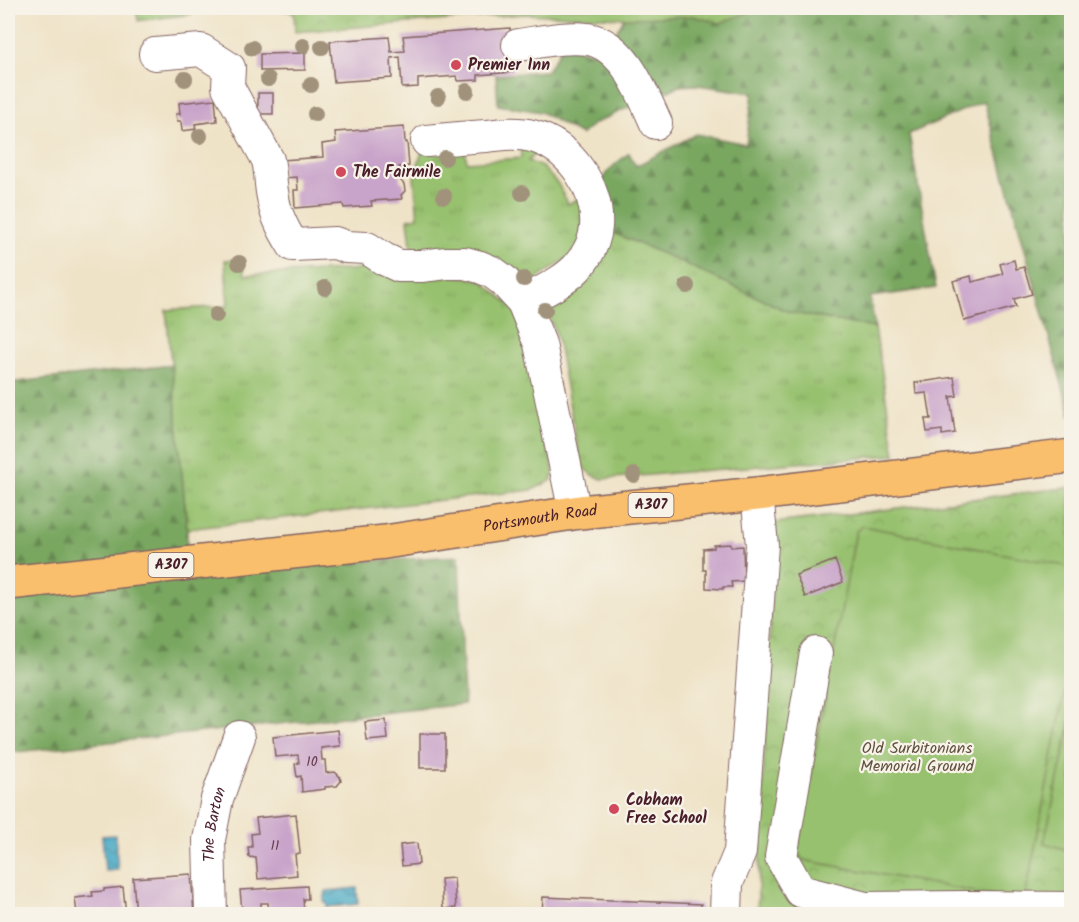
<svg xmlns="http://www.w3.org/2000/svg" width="1079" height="922" font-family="Kalam,sans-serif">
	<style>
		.grass { fill: url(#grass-tufts); stroke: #70704c; stroke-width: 1.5 }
		.forest { fill: url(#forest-firs); stroke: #626346; stroke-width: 1.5 }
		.park { fill: url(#park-crowns); stroke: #70704c; stroke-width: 1.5 }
		.pitch { fill: #97c16e; stroke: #70704c; stroke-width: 1.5 }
		.water { fill: url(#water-waves); stroke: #486478; stroke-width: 1.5 }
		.building { fill: #c9a4ca }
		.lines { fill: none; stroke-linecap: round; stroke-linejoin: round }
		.minor-casing { stroke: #846462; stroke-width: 34 }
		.major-casing { stroke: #846462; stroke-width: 36 }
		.minor { stroke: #fff; stroke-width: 32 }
		.major { stroke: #f9bf6d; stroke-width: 33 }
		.tree { fill: #a1927c }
		.poi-dot { fill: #d1495b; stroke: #f7f3e8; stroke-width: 2 }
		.labels { text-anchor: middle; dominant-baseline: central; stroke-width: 4.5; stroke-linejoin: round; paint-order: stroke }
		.number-label { font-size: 14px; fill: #6a4053 }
		.shield { fill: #f7f3e8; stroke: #7e5f64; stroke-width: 1.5 }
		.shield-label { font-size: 15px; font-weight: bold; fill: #4a1f2b }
		.poi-label { font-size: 16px; font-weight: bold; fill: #4a1f2b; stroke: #f7f3e8; text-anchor: start }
		.street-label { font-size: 16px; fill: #4a1f2b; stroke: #f7f3e8 }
		.park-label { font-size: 16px; fill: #61503f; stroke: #f7f3e8 }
	</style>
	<defs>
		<pattern id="grass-tufts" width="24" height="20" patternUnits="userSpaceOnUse" patternTransform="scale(1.5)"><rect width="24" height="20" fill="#97c16e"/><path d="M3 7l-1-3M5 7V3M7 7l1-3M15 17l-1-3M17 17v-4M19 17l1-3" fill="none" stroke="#84a55f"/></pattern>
		<pattern id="forest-firs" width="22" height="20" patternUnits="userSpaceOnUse" patternTransform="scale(1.5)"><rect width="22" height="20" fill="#79a761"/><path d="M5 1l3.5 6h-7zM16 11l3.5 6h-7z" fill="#658750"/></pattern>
		<pattern id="park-crowns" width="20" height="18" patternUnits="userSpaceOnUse" patternTransform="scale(1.5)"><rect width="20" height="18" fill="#97c16e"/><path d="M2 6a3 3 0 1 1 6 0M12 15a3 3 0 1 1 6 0" fill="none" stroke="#84a55f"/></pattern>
		<pattern id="water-waves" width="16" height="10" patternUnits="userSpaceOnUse" patternTransform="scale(1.5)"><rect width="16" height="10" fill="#46a9c5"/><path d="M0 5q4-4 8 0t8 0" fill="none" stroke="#3c89a0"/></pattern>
	</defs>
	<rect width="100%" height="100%" fill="#f7f3e8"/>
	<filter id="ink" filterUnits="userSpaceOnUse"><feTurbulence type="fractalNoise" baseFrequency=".0167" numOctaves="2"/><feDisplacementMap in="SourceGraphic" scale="12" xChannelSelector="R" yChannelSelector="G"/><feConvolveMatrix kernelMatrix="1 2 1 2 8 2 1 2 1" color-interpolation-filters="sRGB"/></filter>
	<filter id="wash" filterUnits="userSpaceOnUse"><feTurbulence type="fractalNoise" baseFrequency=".008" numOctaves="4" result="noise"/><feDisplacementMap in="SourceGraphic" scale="24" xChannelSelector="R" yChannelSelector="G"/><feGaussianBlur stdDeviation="1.35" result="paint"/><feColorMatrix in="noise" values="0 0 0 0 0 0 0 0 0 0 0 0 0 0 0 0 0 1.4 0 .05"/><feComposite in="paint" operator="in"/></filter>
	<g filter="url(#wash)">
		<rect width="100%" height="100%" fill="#efe3c7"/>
		<!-- grass -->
		<path class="grass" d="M520 143 539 149 528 161 542 167 558 184 568 204 581 197 584 204 579 250 531 283H524L412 253 408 219 418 217 414 178 422 151 465 149 467 162 521 158Z
			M604 229 668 256 789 312 875 328 895 455 602 479 591 474 581 466 556 333 547 312 543 305Z
			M365 257 444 274 481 280 516 310 554 473 551 481 532 490 187 529 166 310 228 306 225 260 243 259 245 275 365 269Z"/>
		<!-- forest -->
		<path class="forest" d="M758 8H1071V417L984 101 909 134 936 288 870 297 875 328 789 312 668 256 604 229C603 215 598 187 605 176 610 167 621 160 629 153L636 166 696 134 746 144 753 93 697 85 679 86 653 98 611 41 624 18 693 16 720 23Z
			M562 46 600 54 638 103 593 124 581 135 541 112 498 105 496 75 547 71Z
			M172 365 187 529V571L459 556 464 704 8 753V383Z"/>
		<!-- park -->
		<path class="park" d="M136 8H205L191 14 138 21Z
			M266 8H758L720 23 693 16 624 18 524 14 295 32 294 12Z
			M1071 487V914H757L775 523Z"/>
		<!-- pitch -->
		<path class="pitch" d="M863 526 1071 567V659L1026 894 1018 900 803 860 797 851 856 531Z
			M1071 721 1072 851H1071L1044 843Z"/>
		<!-- water -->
		<path class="water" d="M115 835 118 870 105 871 102 836Z
			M357 888 358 904 327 907V904L324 901 326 891Z"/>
		<g id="blocks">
			<!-- building -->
			<path class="building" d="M510 28 513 72 478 75V80L458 81 457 76 418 79V87L402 88 400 57 391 58 392 78 334 82 330 41 389 37 391 52 405 51 403 36Z
				M305 53V70L260 71V54Z
				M258 93H273V114H258Z
				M215 99 217 121 195 124 196 129 182 131 181 121H177L176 114H180L179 103Z
				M404 127 405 142H407L409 166 399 167 400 180 404 184 405 191 401 195 402 199 371 201 372 206 344 208 343 204 295 208 294 190H298L297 177 283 178 282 160 323 157 322 144 336 142 335 132Z
				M1014 260 1016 269 1024 267 1032 294 1014 299 1016 307 964 321 953 281 971 276 972 282 1003 274 1000 264Z
				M954 377 957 396 950 397 955 433 942 435V430L927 432 925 419H931L927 393 916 394 915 383Z
				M731 544V547L743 546 744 581 731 582 732 587H723V589L706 588V570H703V549L714 548V545Z
				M835 560 843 582 805 597 796 575Z
				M386 720 388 739 367 741 365 722Z
				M338 730 340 746 321 748 322 760H325L326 773 335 772 340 777 341 781 337 786 325 787V789L302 792 301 776 297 777 295 764 299 763 298 755 275 757 273 737Z
				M420 734H445V768H420Z
				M296 814 300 853 295 854 297 875 258 879 256 858 249 857 248 847H252V845L251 834 258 833 256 818Z
				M417 843 419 864 402 866 400 845Z
				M191 874 194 914H136L133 878Z
				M454 878 456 908 443 909 441 879Z
				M307 886 308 899H303L304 914H269L268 903H261V908L242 910 240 890Z
				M123 887 126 914H77L75 898 93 896 92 892 104 891V889Z
				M543 897 701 904V914H542Z"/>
		</g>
	</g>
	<g filter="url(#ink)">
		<use href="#blocks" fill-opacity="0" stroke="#846462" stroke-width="1.5"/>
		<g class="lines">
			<defs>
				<g id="minor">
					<path d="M518 45C540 42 565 36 588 39 625 45 642 93 656 123"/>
					<path d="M155 54 201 50 229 68 228 87 268 160C271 173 270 184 273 197 275 214 284 231 293 245L335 243 346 247 367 248 384 259 399 266H421L447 263H465L480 267 492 272 503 280 523 302 540 344 575 513"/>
					<path d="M427 141C447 139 467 137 487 136 502 134 517 132 532 136 570 146 599 188 596 227 595 240 588 254 580 264 568 280 541 292 523 302"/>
					<path d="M816 653 781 857 800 891 865 908 968 907 1072 908"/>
					<path id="s1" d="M211 914 209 840 217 799 239 737"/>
					<path d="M726 914 727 883 740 852 762 545 757 494"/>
				</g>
				<g id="major">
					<path id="s2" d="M8 583 385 542 580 512 757 494 1072 456"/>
				</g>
			</defs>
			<!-- minor casing -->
			<use href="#minor" class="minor-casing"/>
			<!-- major casing -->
			<use href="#major" class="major-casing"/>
			<!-- minor -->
			<use href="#minor" class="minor"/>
			<!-- major -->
			<use href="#major" class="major"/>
		</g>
		<!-- trees -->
		<g class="tree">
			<circle cx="303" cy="46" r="8"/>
			<circle cx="322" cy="47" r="8"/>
			<circle cx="252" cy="48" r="8"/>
			<circle cx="185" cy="79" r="8"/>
			<circle cx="268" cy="79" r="8"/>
			<circle cx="311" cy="85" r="8"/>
			<circle cx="467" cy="91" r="8"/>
			<circle cx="438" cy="97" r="8"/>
			<circle cx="315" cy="114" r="8"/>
			<circle cx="200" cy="136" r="8"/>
			<circle cx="445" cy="158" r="8"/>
			<circle cx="522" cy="193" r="8"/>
			<circle cx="444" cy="196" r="8"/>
			<circle cx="239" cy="263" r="8"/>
			<circle cx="524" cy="279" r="8"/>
			<circle cx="687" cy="286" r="8"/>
			<circle cx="325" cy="288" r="8"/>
			<circle cx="545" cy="310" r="8"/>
			<circle cx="216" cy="315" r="8"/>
			<circle cx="634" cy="475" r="8"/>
		</g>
	</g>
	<!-- markers -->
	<g class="poi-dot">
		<circle cx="456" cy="65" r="6"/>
		<circle cx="341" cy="172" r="6"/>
		<circle cx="614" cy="809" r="6"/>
	</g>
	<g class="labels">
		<!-- number labels -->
		<g class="number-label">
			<text x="312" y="762">10</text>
			<text x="275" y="846">11</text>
		</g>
		<!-- shield labels -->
		<g class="shield">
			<rect x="628.5" y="493" width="45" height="24" rx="4.5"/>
			<rect x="148.5" y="553" width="45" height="24" rx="4.5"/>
		</g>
		<g class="shield-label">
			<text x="651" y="505">A307</text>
			<text x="171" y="565">A307</text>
		</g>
		<!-- poi labels -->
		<g class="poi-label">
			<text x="468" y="65">Premier Inn</text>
			<text x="353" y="172">The Fairmile</text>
			<text x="626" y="800">Cobham<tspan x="626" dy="18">Free School</tspan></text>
		</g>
		<!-- street labels -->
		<g class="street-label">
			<text stroke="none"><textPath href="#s2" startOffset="536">Portsmouth Road</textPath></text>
			<text stroke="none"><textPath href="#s1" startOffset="90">The Barton</textPath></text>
		</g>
		<!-- park labels -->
		<g class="park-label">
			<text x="917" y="748">Old Surbitonians<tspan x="917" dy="18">Memorial Ground</tspan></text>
		</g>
	</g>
	<!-- margin -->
	<rect width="1079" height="922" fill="none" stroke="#f7f3e8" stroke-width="30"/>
</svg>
